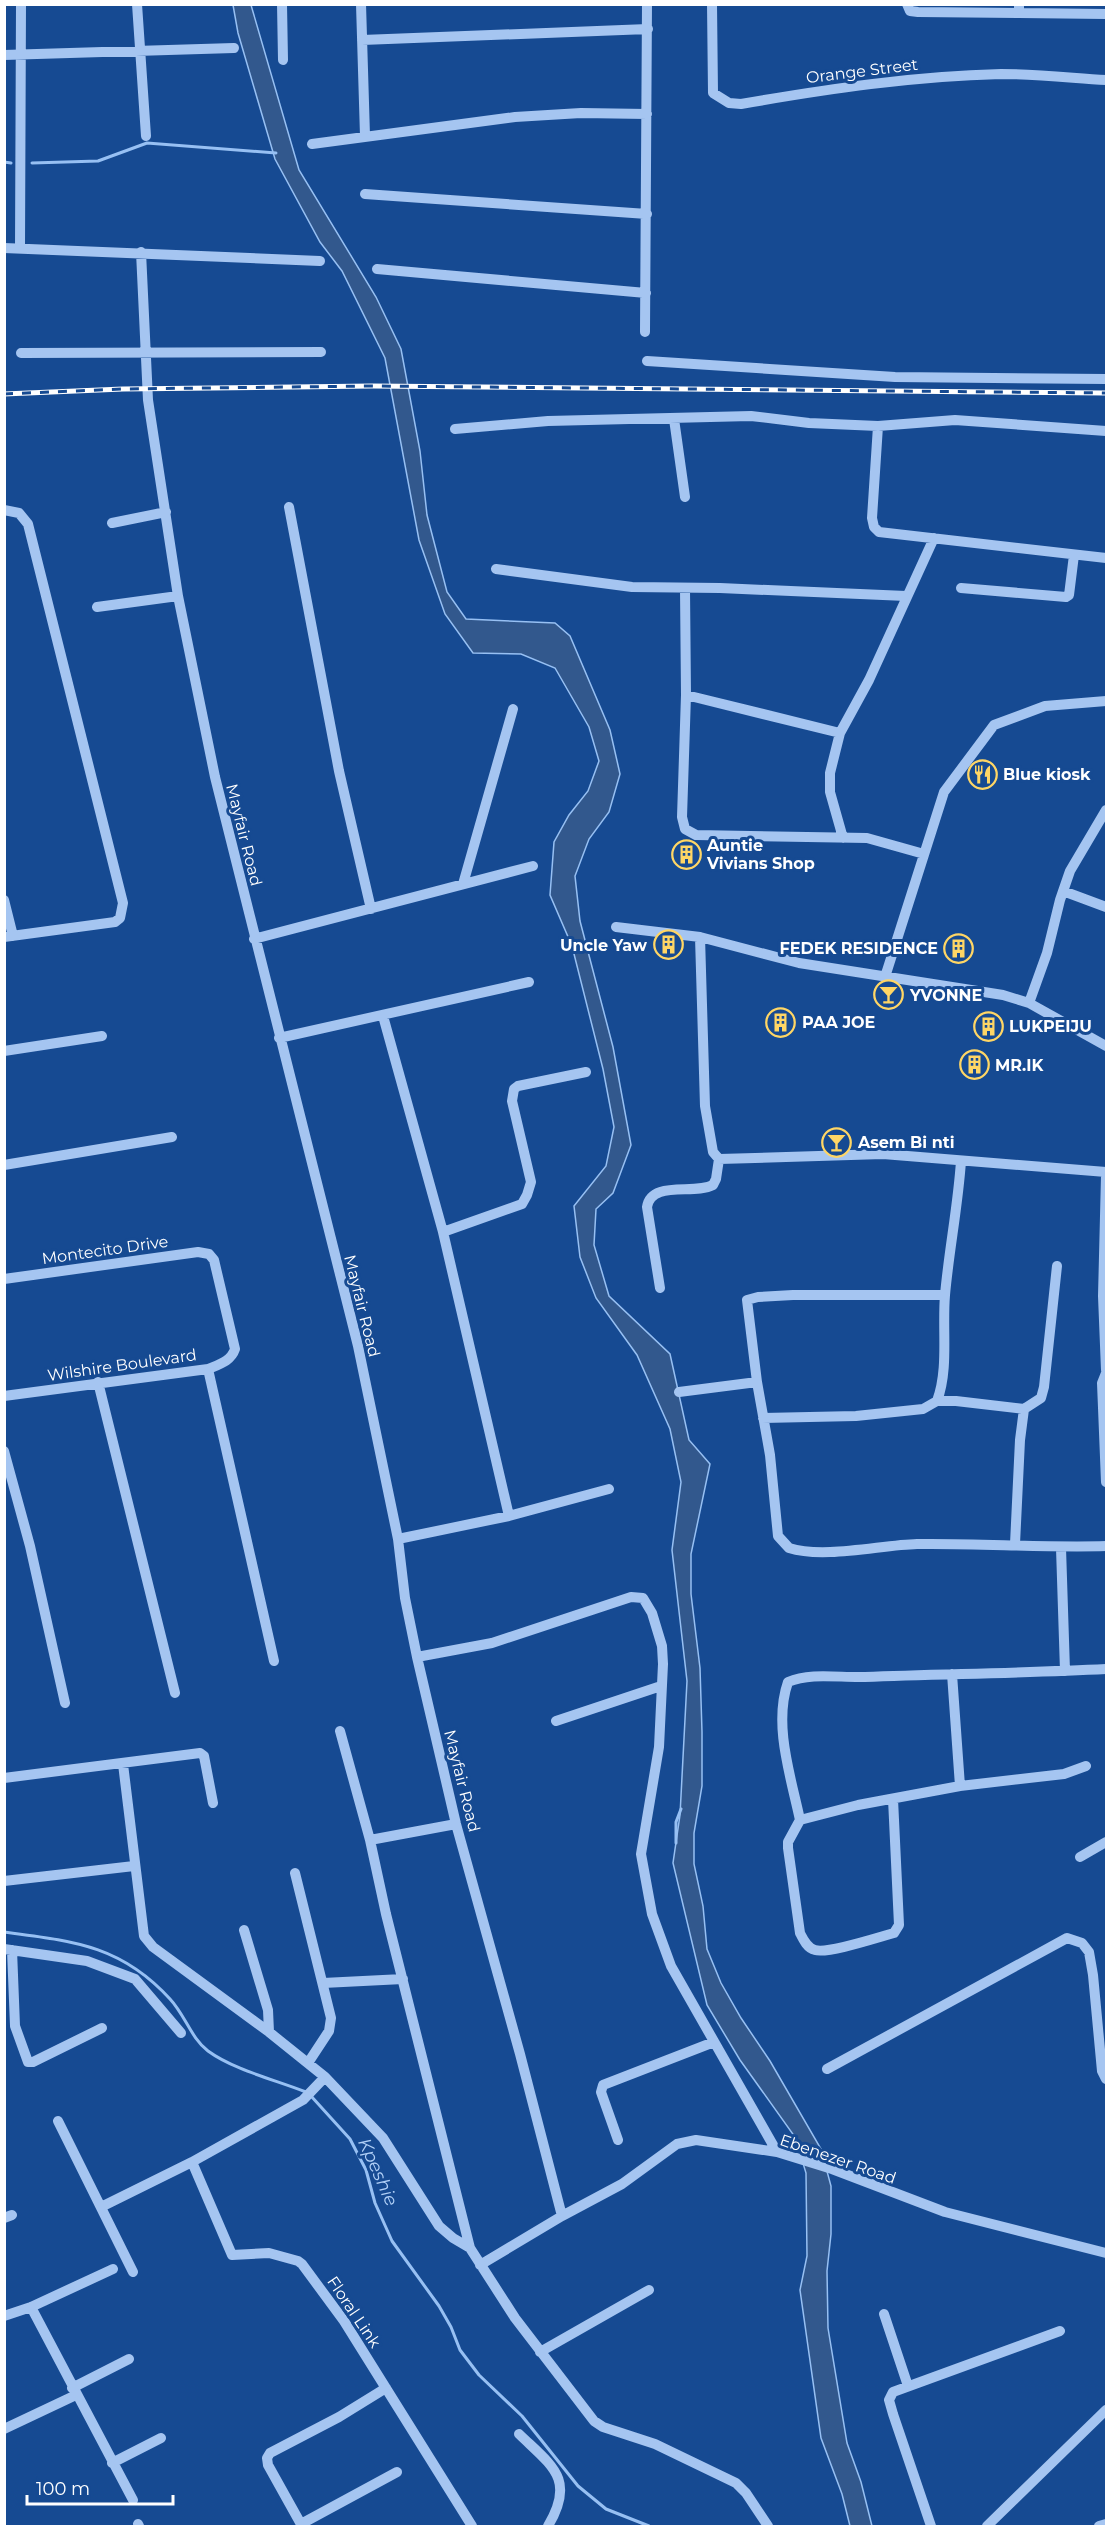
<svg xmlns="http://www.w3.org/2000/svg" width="1111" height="2531" font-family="Montserrat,sans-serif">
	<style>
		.water { fill: #32588d; stroke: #97c0f3; stroke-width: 1.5 }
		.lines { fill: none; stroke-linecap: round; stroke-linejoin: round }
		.stream { stroke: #97c0f3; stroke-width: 3 }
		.minor { stroke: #a5c5f1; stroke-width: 10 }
		.rail-casing { stroke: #fff; stroke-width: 5 }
		.rail { stroke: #164a92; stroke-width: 3; stroke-dasharray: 9; stroke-linecap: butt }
		.labels { text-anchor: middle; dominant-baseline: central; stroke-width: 6; stroke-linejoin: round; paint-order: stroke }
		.street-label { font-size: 16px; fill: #fff; stroke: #164a92 }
		.poi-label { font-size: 16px; font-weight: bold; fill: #fff; stroke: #164a92; text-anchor: start }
		.water-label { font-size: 18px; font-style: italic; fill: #b1d0f7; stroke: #164a92 }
	</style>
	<rect width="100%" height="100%" fill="#164a92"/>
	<!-- water -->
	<path class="water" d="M233 5H251L299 170 376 297 401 349 420 451 427 515 447 592 466 619 555 623 570 636 610 730 620 774 609 812 589 839 575 876 580 921 613 1047 631 1145 613 1193 596 1209 594 1245 609 1296 670 1354 689 1440 710 1464 691 1554V1594L700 1668 702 1732V1786L694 1833V1864L703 1906 707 1949 721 1983 741 2018 770 2061 821 2149 831 2186V2234L827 2271 828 2328 847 2443 861 2482 872 2526H850L842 2494 821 2438 800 2290 807 2256 806 2173 795 2137 740 2060 707 2005 673 1863 680 1815 687 1681 672 1550 681 1482 670 1429 637 1355 596 1298 580 1257 574 1206 606 1166 614 1127 603 1069 572 946 550 895 554 842 569 815 588 791 599 761 589 727 555 668 521 654 473 653 445 614 419 540 385 358 342 271 320 242 275 159 238 33Z"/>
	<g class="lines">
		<!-- stream -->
		<path class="stream" d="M4 162 11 163
			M32 163 98 161 147 143 276 153
			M676 1843V1822L681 1809
			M4 1932C73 1941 121 1945 170 1999 185 2015 191 2038 208 2051 234 2070 276 2080 306 2092
			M311 2096 350 2139 366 2170 375 2203 392 2241 439 2306 451 2327 460 2350 479 2375 522 2416 578 2486 606 2509 649 2526"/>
		<!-- minor -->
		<path class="minor" d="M137 4 146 136
			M282 4 283 60
			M361 4 365 136
			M712 4 713 93 729 103 741 104C827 89 914 76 1001 74 1036 74 1072 78 1106 80
			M907 4 910 11 918 12 1019 13V4
			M1019 13 1106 14
			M362 40 648 29
			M4 55 234 48
			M312 144 515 117 581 113 647 114
			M365 194 647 214
			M20 247 21 4
			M4 248 320 261
			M141 252 148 400 178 596 215 777 358 1346 398 1539 405 1598 417 1657 456 1824 520 2054 562 2216
			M377 269 646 293
			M645 332 647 4
			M21 353 321 352
			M647 361 895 377 1106 379
			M674 419 685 497
			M878 426 872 518 874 527 879 532 1106 558
			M455 429 548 421 751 416 809 423 878 426 955 420 1106 431
			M289 507 339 771 371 909
			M4 510 19 513 28 524 123 903 120 918 115 922 4 937
			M112 523 166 512
			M496 569 632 587 720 588 906 596
			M961 588 1066 597 1069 595 1074 555
			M685 589 686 695 682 817 685 829 696 835 867 838 924 854
			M97 607 178 596
			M686 695 840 733
			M843 838 830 792V773L840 733 869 680 934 538
			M463 884 513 709
			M1063 891 1106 907
			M4 900 13 936
			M616 927 700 937
			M254 939 533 866
			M885 977 944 792 994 725 1045 706 1106 701
			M1029 1003 1047 953 1060 900 1070 871 1106 810
			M383 1016 443 1232 509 1516
			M279 1038 529 982
			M1106 1046 1029 1003 1003 995 799 963 700 937 705 1106 713 1152 719 1159 883 1154 1106 1172
			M4 1051 102 1036
			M4 1165 172 1137
			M1106 1176 1103 1296 1106 1370
			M443 1232 522 1204 527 1195 531 1182 512 1101 514 1089 518 1086 586 1072
			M4 1279 198 1252 209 1254 214 1260 235 1349C231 1361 220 1364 208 1369L4 1396
			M660 1288 647 1207C651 1180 694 1195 713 1185L716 1179 719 1159
			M945 1295H793L758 1297 747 1300 757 1382 770 1455 778 1536 789 1548C824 1559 880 1545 917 1544 980 1543 1043 1548 1106 1546
			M208 1369 274 1661
			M1106 1373 1102 1383 1106 1482
			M98 1382 175 1693
			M679 1392 757 1382
			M937 1401C949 1369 942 1330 945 1295 949 1250 958 1206 961 1161
			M763 1418 856 1416 923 1409 937 1401H956L1024 1409 1041 1398 1044 1387 1057 1266
			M4 1451 30 1546 65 1703
			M398 1539 509 1516 609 1489
			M1015 1544 1020 1440 1024 1409
			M1061 1548 1065 1671
			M417 1657 492 1643 631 1597 643 1598 652 1613 662 1646 663 1664 659 1747 641 1854 652 1914 671 1966 777 2152
			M952 1674 960 1786
			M556 1721 661 1686
			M340 1731 370 1840 386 1914 470 2248 515 2318 594 2421 603 2427 655 2444 736 2483 746 2493 768 2526
			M123 1764 144 1936 153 1947 269 2032 325 2077 383 2138 439 2226 453 2238 470 2248
			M4 1778 200 1753 204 1756 213 1803
			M893 1799 899 1925 894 1933C879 1937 828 1954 815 1950 807 1948 803 1939 800 1933L788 1848V1842L800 1820 858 1805 960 1786 1064 1774 1086 1766
			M800 1820C791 1777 773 1725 788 1682 811 1672 840 1678 865 1677 945 1674 1026 1673 1106 1669
			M370 1840 456 1824
			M1080 1857 1106 1842
			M295 1873 331 2018 329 2031 308 2063
			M4 1881 134 1866
			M244 1930 268 2010 269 2032
			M4 1949 87 1961 135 1979 181 2033
			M12 1950 15 2026 28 2062H33L102 2028
			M323 1983 403 1979
			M827 2069 1067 1938 1082 1943 1089 1952 1093 1975 1102 2071 1106 2079
			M58 2121 133 2272
			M618 2140 601 2092 603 2085 714 2042
			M192 2162 303 2100 325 2077
			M101 2207 192 2162 232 2255 269 2253 298 2261 302 2264 344 2321 472 2526
			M4 2218 12 2215
			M480 2265 562 2216 622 2184 677 2144 696 2140 777 2152 832 2169 945 2212 1106 2253
			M31 2307 133 2500
			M884 2314 908 2386
			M4 2316 31 2307 113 2269
			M540 2352 649 2290
			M72 2388 129 2359
			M4 2429 76 2395
			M519 2434C552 2466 576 2479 548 2526
			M112 2463 161 2438
			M138 2524 139 2526
			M301 2524 397 2472
			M302 2526 268 2465 267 2458 270 2453 339 2417 386 2388
			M931 2526 893 2414 889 2400 893 2392 1060 2331
			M987 2526 1106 2410
			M1099 2526 1106 2524"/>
		<defs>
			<path id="rail" d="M4 394 123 389 372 386 1106 393"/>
		</defs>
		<!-- rail casing -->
		<use href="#rail" class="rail-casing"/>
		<!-- rail -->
		<use href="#rail" class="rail"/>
	</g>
	<!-- icons -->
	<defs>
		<symbol id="restaurant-ring" viewBox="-11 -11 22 22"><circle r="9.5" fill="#164a92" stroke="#ffd665" stroke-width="1.5"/><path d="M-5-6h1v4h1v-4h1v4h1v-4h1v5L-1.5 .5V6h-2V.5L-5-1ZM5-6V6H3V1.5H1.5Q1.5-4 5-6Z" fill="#ffd665"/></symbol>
		<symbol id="building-ring" viewBox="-11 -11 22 22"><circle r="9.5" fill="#164a92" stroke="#ffd665" stroke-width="1.5"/><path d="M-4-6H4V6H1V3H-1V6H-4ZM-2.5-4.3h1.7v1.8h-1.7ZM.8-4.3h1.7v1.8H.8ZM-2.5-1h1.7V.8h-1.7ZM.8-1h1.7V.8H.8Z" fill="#ffd665"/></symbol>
		<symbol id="bar-ring" viewBox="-11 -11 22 22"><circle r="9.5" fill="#164a92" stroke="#ffd665" stroke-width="1.5"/><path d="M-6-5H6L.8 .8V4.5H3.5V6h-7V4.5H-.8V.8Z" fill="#ffd665"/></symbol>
	</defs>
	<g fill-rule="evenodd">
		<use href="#restaurant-ring" x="966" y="758" width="33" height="33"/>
		<use href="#building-ring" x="670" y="838" width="33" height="33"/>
		<use href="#building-ring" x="652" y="928" width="33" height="33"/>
		<use href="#building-ring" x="942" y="932" width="33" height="33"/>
		<use href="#bar-ring" x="872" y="978" width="33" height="33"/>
		<use href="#building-ring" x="764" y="1006" width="33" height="33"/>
		<use href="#building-ring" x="972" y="1010" width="33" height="33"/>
		<use href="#building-ring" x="958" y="1048" width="33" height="33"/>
		<use href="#bar-ring" x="820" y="1126" width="33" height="33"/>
	</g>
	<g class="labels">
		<!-- street labels -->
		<g class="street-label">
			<text transform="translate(862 71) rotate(-7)">Orange Street</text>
			<text transform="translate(244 835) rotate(76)">Mayfair Road</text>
			<text transform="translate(105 1250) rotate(-8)">Montecito Drive</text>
			<text transform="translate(362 1306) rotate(76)">Mayfair Road</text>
			<text transform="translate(122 1365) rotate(-8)">Wilshire Boulevard</text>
			<text transform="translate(462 1781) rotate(76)">Mayfair Road</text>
			<text transform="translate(838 2159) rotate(19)">Ebenezer Road</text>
			<text transform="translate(354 2312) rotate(56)">Floral Link</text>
		</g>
		<!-- poi labels -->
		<g class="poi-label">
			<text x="1003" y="774">Blue kiosk</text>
			<text x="707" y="845">Auntie<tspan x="707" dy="18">Vivians Shop</tspan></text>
			<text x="647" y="945" text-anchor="end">Uncle Yaw</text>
			<text x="938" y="948" text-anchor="end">FEDEK RESIDENCE</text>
			<text x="910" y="995">YVONNE</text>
			<text x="802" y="1022">PAA JOE</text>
			<text x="1009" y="1026">LUKPEIJU</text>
			<text x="995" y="1065">MR.IK</text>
			<text x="858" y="1142">Asem Bi nti</text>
		</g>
		<!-- water labels -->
		<g class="water-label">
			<text transform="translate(378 2172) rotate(66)">Kpeshie</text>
		</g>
	</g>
	<!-- border -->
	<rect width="1111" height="2531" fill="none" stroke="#ffffff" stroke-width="12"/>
	<!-- scale -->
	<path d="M27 2495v9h146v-9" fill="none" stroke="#ffffff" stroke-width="3"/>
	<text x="36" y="2495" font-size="18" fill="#ffffff" stroke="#164a92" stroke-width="4.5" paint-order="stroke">100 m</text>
</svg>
